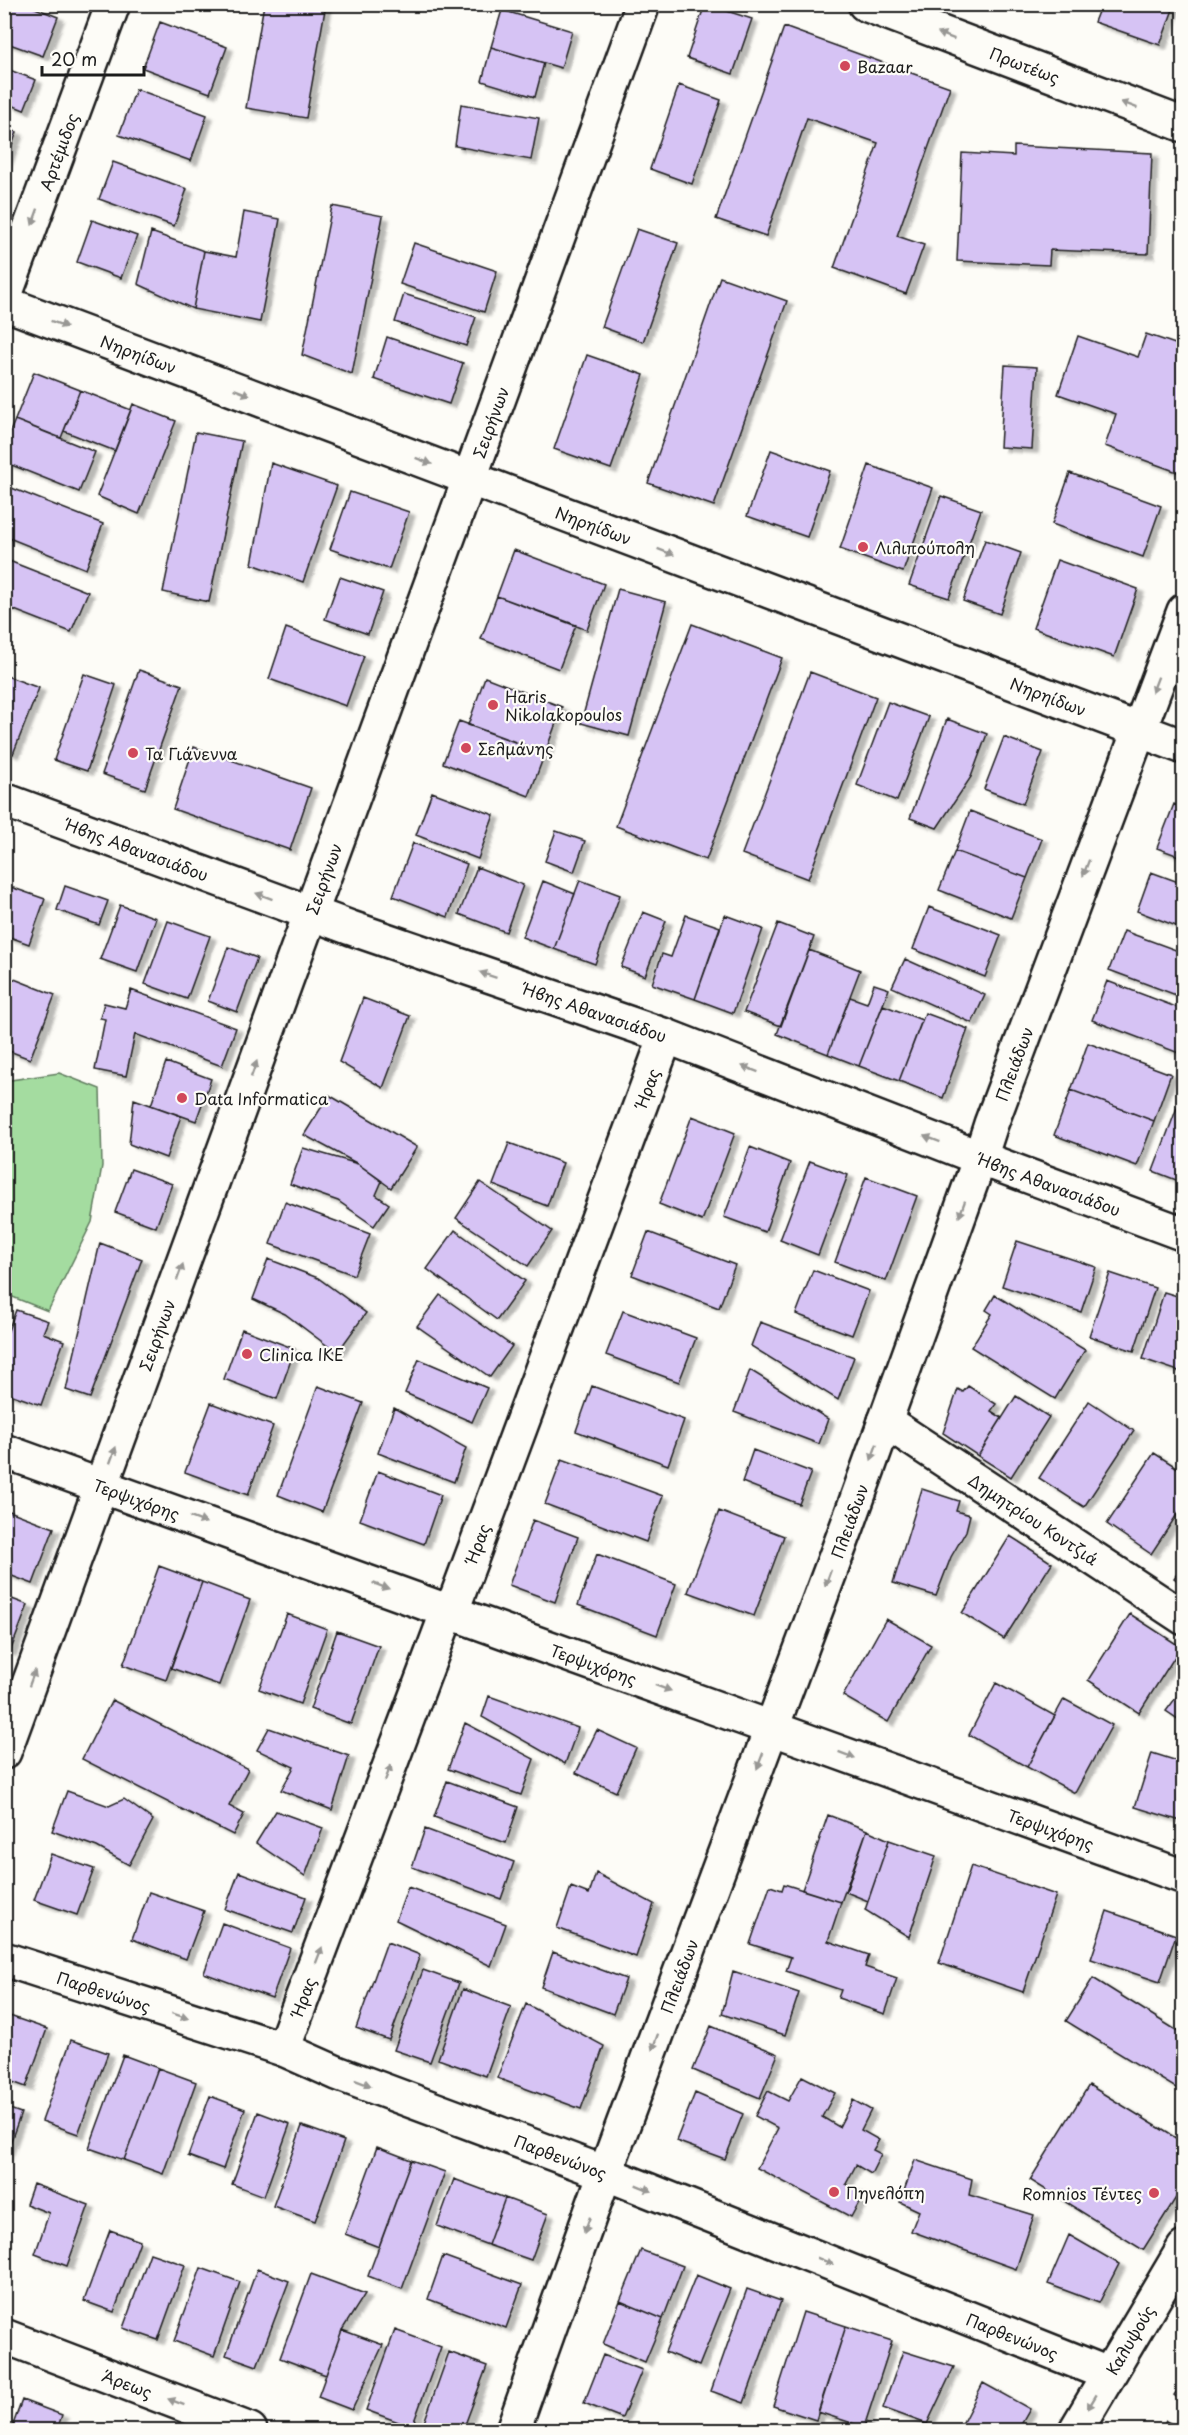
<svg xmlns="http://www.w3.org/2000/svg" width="1188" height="2435" font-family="'Playpen Sans',sans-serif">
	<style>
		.green { fill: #a4dca0; stroke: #607c5e; stroke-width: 1.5 }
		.building { fill: #d6c3f4; stroke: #1c1c1c; stroke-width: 1.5; filter: url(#shadow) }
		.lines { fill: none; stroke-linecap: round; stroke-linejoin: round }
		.minor-casing { stroke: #1c1c1c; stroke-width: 38 }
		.tertiary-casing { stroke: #1c1c1c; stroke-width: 38 }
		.minor { stroke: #fdfcf7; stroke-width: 33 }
		.tertiary { stroke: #fdfcf7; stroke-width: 33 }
		.oneway { fill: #989794 }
		.poi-dot { fill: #d1495b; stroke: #fdfcf7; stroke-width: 2 }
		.labels { text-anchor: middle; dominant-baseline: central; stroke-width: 4.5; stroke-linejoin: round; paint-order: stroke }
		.street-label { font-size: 16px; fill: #1c1c1c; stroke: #fdfcf7 }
		.poi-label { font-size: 16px; fill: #1c1c1c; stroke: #fdfcf7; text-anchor: start }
	</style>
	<defs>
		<filter id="shadow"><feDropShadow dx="6" dy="4" stdDeviation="1.5" flood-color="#0004"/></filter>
	</defs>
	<rect width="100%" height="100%" fill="#fdfcf7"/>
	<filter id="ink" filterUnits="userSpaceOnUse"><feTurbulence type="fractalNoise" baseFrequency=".0167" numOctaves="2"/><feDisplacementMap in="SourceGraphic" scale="12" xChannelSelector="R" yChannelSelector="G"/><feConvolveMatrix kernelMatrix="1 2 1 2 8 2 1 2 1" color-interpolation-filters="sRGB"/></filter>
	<g filter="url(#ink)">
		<!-- green -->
		<path class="green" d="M59 1073 100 1089 102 1166 92 1222 48 1311 5 1294 4 1081Z"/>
		<!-- building -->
		<path class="building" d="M4 4H25L58 17 43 56 4 42Z
			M264 4H326L306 118 246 108Z
			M705 4 752 19 733 74 687 58Z
			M1101 4H1175L1160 45 1094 22Z
			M502 10 572 31 561 68 491 47Z
			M160 22 227 47 210 93 143 68Z
			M784 27 950 87 897 236 924 245 906 294 834 268 878 143 807 118 766 236 716 219Z
			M491 47 544 63 535 97 482 81Z
			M4 68 36 80 24 110 4 102Z
			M679 85 721 100 692 184 650 169Z
			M136 89 207 115 191 161 119 135Z
			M461 104 539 118 531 160 455 146Z
			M4 127 17 132 4 166Z
			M1014 146 1152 153 1148 254 1050 250 1049 265 957 261 962 153 1014 156Z
			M113 162 187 189 174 226 99 199Z
			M332 206 383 216 352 374 302 355Z
			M244 212 280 219 260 322 193 309 204 251 236 257Z
			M92 220 137 236 121 278 77 262Z
			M637 229 678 243 643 342 602 327Z
			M151 232 204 251 193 309 138 284Z
			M414 243 497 271 484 312 400 284Z
			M720 277 787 301 714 506 648 483Z
			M404 294 476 317 466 346 395 322Z
			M1146 334 1184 347V463L1180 473 1105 446 1116 414 1058 394 1078 336 1138 357Z
			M387 337 463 363 449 404 374 379Z
			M587 355 644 375 611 469 554 449Z
			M1005 365 1037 367 1032 449 1000 447Z
			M34 372 80 390 61 438 15 420Z
			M80 390 131 410 115 451 64 431Z
			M133 404 176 421 139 514 97 496Z
			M15 420 95 452 79 492 4 462V446Z
			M196 432 242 441 209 602 163 592Z
			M771 450 830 471 807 537 747 516Z
			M271 463 337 486 303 582 252 564Z
			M869 465 933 488 903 572 840 549Z
			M1070 473 1161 506 1143 557 1052 524Z
			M4 485 103 524 86 569 4 536Z
			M350 492 409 512 389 569 330 549Z
			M941 496 981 510 949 598 909 585Z
			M985 540 1021 553 1000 614 963 601Z
			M514 550 604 584 587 630 497 596Z
			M4 559 88 592 71 632 4 606Z
			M1057 560 1138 589 1114 657 1033 628Z
			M340 577 383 592 368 634 325 619Z
			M618 589 666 602 629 736 581 723Z
			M497 596 576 625 559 669 481 639Z
			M692 624 782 658 706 860 616 826Z
			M286 628 364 656 346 706 269 679Z
			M139 670 182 685 145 789 102 774Z
			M810 672 876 697 808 879 742 854Z
			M84 674 116 685 87 771 54 760Z
			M4 675 39 688 13 754 4 750Z
			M485 677 562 707 545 753 468 725Z
			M888 702 929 717 897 801 857 785Z
			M947 719 987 734 971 777 937 828 910 818Z
			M459 721 545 753 529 796 443 763Z
			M1004 737 1043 752 1023 804 984 789Z
			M194 747 311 788 290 850 173 809Z
			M432 792 494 815 478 859 416 835Z
			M1174 804 1184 808V858L1157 848Z
			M970 811 1042 839 1027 878 955 851Z
			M556 831 585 841 574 872 545 861Z
			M413 843 467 864 448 917 393 896Z
			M955 851 1027 878 1011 918 939 890Z
			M477 867 523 885 506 932 459 914Z
			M1151 872 1184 884V929L1137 911Z
			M580 880 620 895 595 964 554 949Z
			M543 881 575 894 554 949 522 937Z
			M5 885 45 899 29 944 4 935Z
			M65 886 108 901 99 925 57 910Z
			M120 905 156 918 137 972 100 959Z
			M929 907 1001 935 985 977 913 949Z
			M643 912 666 921 645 976 621 967Z
			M686 915 720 927 695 999 652 984 662 954 671 957Z
			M725 915 763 929 733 1013 695 999Z
			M168 921 210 936 187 999 145 984Z
			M778 923 814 937 781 1026 744 1012Z
			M1124 931 1184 953V998L1109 970Z
			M228 947 257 958 237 1012 208 1001Z
			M809 950 860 970 828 1054 777 1034Z
			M905 959 985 995 972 1023 892 987Z
			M4 975 55 995 30 1059 4 1049Z
			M1107 981 1184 1010V1055L1092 1020Z
			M874 984 889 989 859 1066 828 1054 850 997 867 1003Z
			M131 990 236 1028 222 1066 135 1034 126 1076 95 1070 105 1019 100 1018 104 1003 125 1008Z
			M363 998 410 1016 383 1088 339 1062Z
			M883 1005 922 1020 899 1081 859 1066Z
			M925 1013 968 1029 943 1098 899 1081Z
			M1088 1043 1171 1074 1154 1121 1071 1090Z
			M166 1062 211 1079 196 1121 151 1105Z
			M1184 1089V1183L1153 1171Z
			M1071 1090 1154 1121 1137 1166 1054 1135Z
			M329 1095 417 1147 391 1188 358 1164 304 1135Z
			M134 1099 181 1116 166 1158 129 1144Z
			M692 1116 735 1133 702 1221 659 1204Z
			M509 1143 563 1163 547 1206 493 1185Z
			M750 1147 790 1163 765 1232 724 1217Z
			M303 1148 358 1164 382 1181 376 1195 389 1204 374 1226 338 1201 290 1184Z
			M810 1161 848 1175 818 1255 780 1240Z
			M131 1169 172 1184 156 1227 115 1212Z
			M866 1177 917 1196 886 1281 835 1262Z
			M480 1182 552 1231 528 1266 456 1218Z
			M285 1202 370 1234 354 1275 270 1244Z
			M455 1230 525 1281 497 1320 427 1269Z
			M648 1232 735 1265 719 1308 632 1275Z
			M1017 1241 1096 1267 1081 1312 1002 1286Z
			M100 1243 142 1259 90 1398 66 1390Z
			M268 1259 318 1278 366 1313 337 1353 285 1314 253 1299Z
			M813 1270 869 1291 852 1335 796 1314Z
			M1110 1273 1155 1288 1134 1351 1089 1336Z
			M1164 1292 1184 1298V1373L1143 1359Z
			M440 1295 512 1346 490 1377 417 1326Z
			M995 1295 1085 1350 1055 1399 971 1347 992 1314 986 1310Z
			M16 1310 48 1321 43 1333 64 1341 41 1405 4 1392V1341Z
			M623 1311 696 1338 679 1382 606 1355Z
			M760 1322 854 1357 838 1400 751 1346Z
			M242 1329 295 1349 277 1399 224 1379Z
			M419 1359 487 1388 472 1422 405 1393Z
			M750 1370 828 1419 819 1444 734 1412Z
			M318 1386 363 1403 322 1512 278 1495Z
			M592 1386 684 1420 668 1465 576 1431Z
			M968 1386 996 1404 991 1411 1002 1418 978 1456 943 1433 958 1389 963 1392Z
			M1016 1396 1049 1417 1011 1477 978 1456Z
			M1089 1401 1134 1431 1084 1507 1039 1478Z
			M211 1403 273 1426 248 1495 185 1472Z
			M394 1408 466 1448 454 1482 378 1453Z
			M753 1450 811 1472 799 1504 742 1482Z
			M1154 1453 1184 1472V1504L1151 1554 1107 1524Z
			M562 1459 663 1496 646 1542 545 1504Z
			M378 1471 441 1495 424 1544 360 1520Z
			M922 1489 959 1501 956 1511 970 1515 966 1531 951 1557 936 1596 893 1583Z
			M4 1509 54 1528 33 1584 4 1573Z
			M719 1511 784 1536 754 1616 688 1592Z
			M533 1520 578 1537 555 1602 509 1585Z
			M1010 1536 1052 1563 1004 1639 962 1613Z
			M597 1554 676 1584 657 1635 578 1605Z
			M1184 1564V1585L1174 1578Z
			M159 1566 202 1582 166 1680 123 1665Z
			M202 1582 250 1600 219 1685 171 1668Z
			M4 1596 28 1605 10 1652 4 1650Z
			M287 1614 327 1629 300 1704 259 1689Z
			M1130 1614 1181 1647 1139 1713 1088 1680Z
			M886 1619 931 1645 888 1722 843 1696Z
			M337 1631 379 1646 351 1724 310 1709Z
			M996 1683 1055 1716 1027 1767 969 1735Z
			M1184 1687V1723L1166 1711Z
			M489 1696 578 1728 565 1764 482 1717Z
			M1064 1699 1112 1725 1075 1793 1027 1767Z
			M112 1700 248 1769 229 1806 244 1814 233 1835 82 1759Z
			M465 1723 534 1759 521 1795 448 1769Z
			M269 1728 349 1756 332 1810 281 1790 294 1767 257 1750Z
			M597 1730 636 1748 616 1792 576 1773Z
			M1152 1753 1184 1763V1822L1135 1807Z
			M447 1781 518 1807 506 1843 434 1817Z
			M67 1791 109 1806 124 1799 153 1820 129 1865 97 1847 52 1831Z
			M276 1811 323 1828 305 1876 256 1843Z
			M828 1815 867 1830 841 1902 802 1890Z
			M425 1829 514 1862 501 1899 412 1867Z
			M867 1830 889 1840 868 1901 846 1892Z
			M889 1840 936 1856 909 1937 865 1910Z
			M51 1854 94 1869 77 1915 34 1900Z
			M971 1866 1056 1895 1023 1992 939 1963Z
			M239 1872 306 1897 293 1933 225 1909Z
			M596 1873 654 1904 636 1957 557 1928 571 1887 589 1894Z
			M784 1884 841 1902 828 1941 869 1955 865 1967 897 1978 885 2014 838 1998 841 1990 786 1971 791 1957 750 1944 770 1886 782 1890Z
			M408 1887 506 1924 491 1966 396 1920Z
			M149 1892 204 1911 186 1959 132 1939Z
			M1107 1911 1176 1935 1160 1982 1091 1959Z
			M222 1923 290 1948 272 1998 204 1973Z
			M387 1942 420 1955 389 2040 356 2028Z
			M553 1952 626 1979 613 2014 541 1987Z
			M423 1970 459 1983 430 2062 394 2050Z
			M733 1971 799 1993 785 2035 722 2014Z
			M1093 1978 1184 2035V2093L1066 2021Z
			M463 1989 511 2007 486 2076 438 2059Z
			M526 2004 604 2046 581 2109 497 2078Z
			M4 2014 47 2029 26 2087 4 2079Z
			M711 2026 778 2054 760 2098 693 2070Z
			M71 2040 108 2053 78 2134 42 2121Z
			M123 2055 158 2068 124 2160 89 2148Z
			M158 2068 196 2082 163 2174 124 2160Z
			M802 2076 835 2093 822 2117 839 2127 853 2100 871 2110 861 2130 879 2140 873 2150 881 2154 871 2174 856 2165 846 2184 864 2193 851 2217 757 2168 778 2128 755 2116 768 2091 788 2101Z
			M1089 2085 1184 2143V2185L1143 2250 1030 2180Z
			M695 2093 743 2114 725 2159 676 2141Z
			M210 2096 245 2109 223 2169 188 2156Z
			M4 2107 21 2113 4 2160Z
			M258 2112 290 2124 264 2196 232 2184Z
			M302 2126 344 2141 315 2221 273 2206Z
			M377 2147 411 2160 379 2247 345 2234Z
			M411 2160 445 2172 402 2289 368 2276Z
			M915 2160 972 2179 969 2195 1034 2215 1016 2269 911 2231 919 2211 900 2202Z
			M454 2179 505 2198 488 2245 437 2226Z
			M33 2184 89 2205 67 2266 35 2254 49 2213 26 2204Z
			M505 2198 548 2214 531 2260 488 2245Z
			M110 2230 140 2241 114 2312 84 2301Z
			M1069 2235 1119 2264 1099 2303 1048 2284Z
			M641 2250 683 2266 663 2319 620 2301Z
			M150 2253 185 2265 158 2340 123 2328Z
			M443 2256 522 2285 506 2328 428 2299Z
			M201 2268 240 2282 214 2356 174 2341Z
			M257 2269 289 2281 257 2366 226 2355Z
			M311 2274 365 2294 342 2330 326 2375 280 2358Z
			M696 2275 730 2289 699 2366 665 2352Z
			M747 2289 781 2301 744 2403 711 2391Z
			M620 2301 663 2319 645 2362 603 2344Z
			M803 2312 846 2326 816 2420 773 2406Z
			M846 2326 892 2341 864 2427 818 2412Z
			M342 2330 383 2345 352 2410 318 2397Z
			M395 2330 441 2347 412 2427 366 2410Z
			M903 2351 954 2367 927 2424 883 2408Z
			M449 2352 487 2366 463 2430H429L422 2428Z
			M603 2355 642 2370 622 2418 584 2403Z
			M1184 2381V2403L1174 2395Z
			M983 2383 1030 2409 1018 2430H959Z
			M22 2400 62 2415 57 2430H11Z
			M1166 2421 1184 2430H1161Z"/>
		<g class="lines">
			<defs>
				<g id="minor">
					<path id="s1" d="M865 4 1184 125"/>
					<path id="s2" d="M4 298 113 4"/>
					<path id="s3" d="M4 303 1184 747"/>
					<path id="s4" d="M4 800 351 928 666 1036 980 1158 1184 1234"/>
					<path id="s5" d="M885 1421 1184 1618"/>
					<path id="s6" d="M4 1451 1184 1877"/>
					<path id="s7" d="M4 1752 643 4"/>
					<path id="s8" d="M4 1959 283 2049 337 2073 605 2173 1108 2374"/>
					<path id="s9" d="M283 2049 448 1611 457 1597 666 1036"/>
					<path id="s10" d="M4 2336 250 2430"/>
				</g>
				<g id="tertiary">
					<path id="s11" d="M513 2430 605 2173 848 1524 980 1158 991 1124 1184 611"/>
					<path id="s12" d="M1076 2430 1184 2248"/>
				</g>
			</defs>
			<!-- minor casing -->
			<use href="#minor" class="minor-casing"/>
			<!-- tertiary casing -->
			<use href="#tertiary" class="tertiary-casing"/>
			<!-- minor -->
			<use href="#minor" class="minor"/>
			<!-- tertiary -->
			<use href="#tertiary" class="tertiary"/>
		</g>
		<!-- one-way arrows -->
		<defs><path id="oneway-solid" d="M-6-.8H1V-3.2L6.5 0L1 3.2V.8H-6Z" transform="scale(1.5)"/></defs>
		<g class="oneway">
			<use href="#oneway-solid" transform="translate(946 36) rotate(-159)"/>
			<use href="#oneway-solid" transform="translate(1129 105) rotate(-159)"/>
			<use href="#oneway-solid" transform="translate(35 217) rotate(110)"/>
			<use href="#oneway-solid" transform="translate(59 324) rotate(21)"/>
			<use href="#oneway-solid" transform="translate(242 392) rotate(21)"/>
			<use href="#oneway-solid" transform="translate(424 461) rotate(21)"/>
			<use href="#oneway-solid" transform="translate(666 552) rotate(21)"/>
			<use href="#oneway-solid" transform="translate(1155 685) rotate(111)"/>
			<use href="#oneway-solid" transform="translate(1086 868) rotate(111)"/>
			<use href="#oneway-solid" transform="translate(264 896) rotate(-160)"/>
			<use href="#oneway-solid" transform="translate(488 975) rotate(-161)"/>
			<use href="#oneway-solid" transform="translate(254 1069) rotate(-70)"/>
			<use href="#oneway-solid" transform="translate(750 1069) rotate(-159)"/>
			<use href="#oneway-solid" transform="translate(932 1139) rotate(-159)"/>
			<use href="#oneway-solid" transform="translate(962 1209) rotate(110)"/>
			<use href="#oneway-solid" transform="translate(180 1272) rotate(-70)"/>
			<use href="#oneway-solid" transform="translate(874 1452) rotate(110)"/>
			<use href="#oneway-solid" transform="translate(113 1455) rotate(-70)"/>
			<use href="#oneway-solid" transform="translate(198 1520) rotate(20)"/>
			<use href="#oneway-solid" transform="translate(828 1578) rotate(110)"/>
			<use href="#oneway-solid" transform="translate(381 1586) rotate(20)"/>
			<use href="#oneway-solid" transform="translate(32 1678) rotate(-70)"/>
			<use href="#oneway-solid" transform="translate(663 1688) rotate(20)"/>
			<use href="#oneway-solid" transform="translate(847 1755) rotate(20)"/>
			<use href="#oneway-solid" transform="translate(760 1761) rotate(111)"/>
			<use href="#oneway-solid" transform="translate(388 1773) rotate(-69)"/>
			<use href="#oneway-solid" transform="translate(319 1955) rotate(-69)"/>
			<use href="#oneway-solid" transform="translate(180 2016) rotate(18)"/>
			<use href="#oneway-solid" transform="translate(655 2042) rotate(110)"/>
			<use href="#oneway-solid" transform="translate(363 2083) rotate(20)"/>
			<use href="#oneway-solid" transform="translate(644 2188) rotate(22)"/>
			<use href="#oneway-solid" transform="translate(587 2225) rotate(110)"/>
			<use href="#oneway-solid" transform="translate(825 2261) rotate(22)"/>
			<use href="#oneway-solid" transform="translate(176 2402) rotate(-159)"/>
			<use href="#oneway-solid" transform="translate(1092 2402) rotate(121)"/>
		</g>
	</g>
	<!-- markers -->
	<g class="poi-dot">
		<circle cx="845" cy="66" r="6"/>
		<circle cx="863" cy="547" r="6"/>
		<circle cx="493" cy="705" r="6"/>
		<circle cx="466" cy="748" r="6"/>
		<circle cx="133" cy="753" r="6"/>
		<circle cx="182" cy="1098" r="6"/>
		<circle cx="247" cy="1354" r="6"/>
		<circle cx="834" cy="2192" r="6"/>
		<circle cx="1154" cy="2193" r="6"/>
	</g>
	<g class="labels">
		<!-- street labels -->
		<g class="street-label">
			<text stroke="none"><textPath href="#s1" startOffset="171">Πρωτέως</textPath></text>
			<text stroke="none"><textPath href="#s2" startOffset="156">Αρτέμιδος</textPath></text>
			<text stroke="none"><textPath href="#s3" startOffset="144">Νηρηίδων</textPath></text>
			<text stroke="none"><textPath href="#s7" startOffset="1416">Σειρήνων</textPath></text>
			<text stroke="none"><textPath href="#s3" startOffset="630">Νηρηίδων</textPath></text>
			<text stroke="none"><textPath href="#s3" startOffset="1116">Νηρηίδων</textPath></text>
			<text stroke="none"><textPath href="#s4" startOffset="142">Ήβης Αθανασιάδου</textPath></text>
			<text stroke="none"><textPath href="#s7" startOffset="930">Σειρήνων</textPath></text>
			<text stroke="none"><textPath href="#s4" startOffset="628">Ήβης Αθανασιάδου</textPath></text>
			<text stroke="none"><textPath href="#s11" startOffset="1455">Πλειάδων</textPath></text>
			<text stroke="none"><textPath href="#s9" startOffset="1028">Ήρας</textPath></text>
			<text stroke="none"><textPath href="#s4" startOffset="1114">Ήβης Αθανασιάδου</textPath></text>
			<text stroke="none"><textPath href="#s7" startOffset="444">Σειρήνων</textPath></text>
			<text stroke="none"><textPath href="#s6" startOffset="141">Τερψιχόρης</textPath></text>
			<text stroke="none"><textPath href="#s5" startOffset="178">Δημητρίου Κοντζιά</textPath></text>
			<text stroke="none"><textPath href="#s11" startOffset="969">Πλειάδων</textPath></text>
			<text stroke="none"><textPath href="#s9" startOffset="542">Ήρας</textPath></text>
			<text stroke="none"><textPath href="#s6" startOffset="627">Τερψιχόρης</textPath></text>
			<text stroke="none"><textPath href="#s6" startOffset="1113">Τερψιχόρης</textPath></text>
			<text stroke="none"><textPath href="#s11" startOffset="483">Πλειάδων</textPath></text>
			<text stroke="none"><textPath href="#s8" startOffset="105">Παρθενώνος</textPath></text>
			<text stroke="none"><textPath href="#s9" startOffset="56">Ήρας</textPath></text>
			<text stroke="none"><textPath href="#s8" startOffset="591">Παρθενώνος</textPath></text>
			<text stroke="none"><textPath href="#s8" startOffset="1077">Παρθενώνος</textPath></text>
			<text stroke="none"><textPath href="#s12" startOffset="105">Καλυψούς</textPath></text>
			<text stroke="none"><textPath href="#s10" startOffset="132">Άρεως</textPath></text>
		</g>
		<!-- poi labels -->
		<g class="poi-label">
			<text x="857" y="66">Bazaar</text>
			<text x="875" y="547">Λιλιπούπολη</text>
			<text x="505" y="696">Haris<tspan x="505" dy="18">Nikolakopoulos</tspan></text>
			<text x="478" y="748">Σελμάνης</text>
			<text x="145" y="753">Τα Γιάνεννα</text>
			<text x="194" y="1098">Data Informatica</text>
			<text x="259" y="1354">Clinica ΙΚΕ</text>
			<text x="846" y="2192">Πηνελόπη</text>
			<text x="1142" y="2193" text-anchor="end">Romnios Τέντες</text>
		</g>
	</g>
	<!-- margin -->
	<rect width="1188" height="2435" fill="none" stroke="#fdfcf7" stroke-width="24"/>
	<rect x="12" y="12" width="1164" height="2411" fill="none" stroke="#1c1c1c" stroke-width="2" filter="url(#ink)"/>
	<!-- scale -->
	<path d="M42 66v9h102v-9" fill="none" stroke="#1c1c1c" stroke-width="3"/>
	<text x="51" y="66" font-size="18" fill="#1c1c1c" stroke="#fdfcf7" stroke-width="4.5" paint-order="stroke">20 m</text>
</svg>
